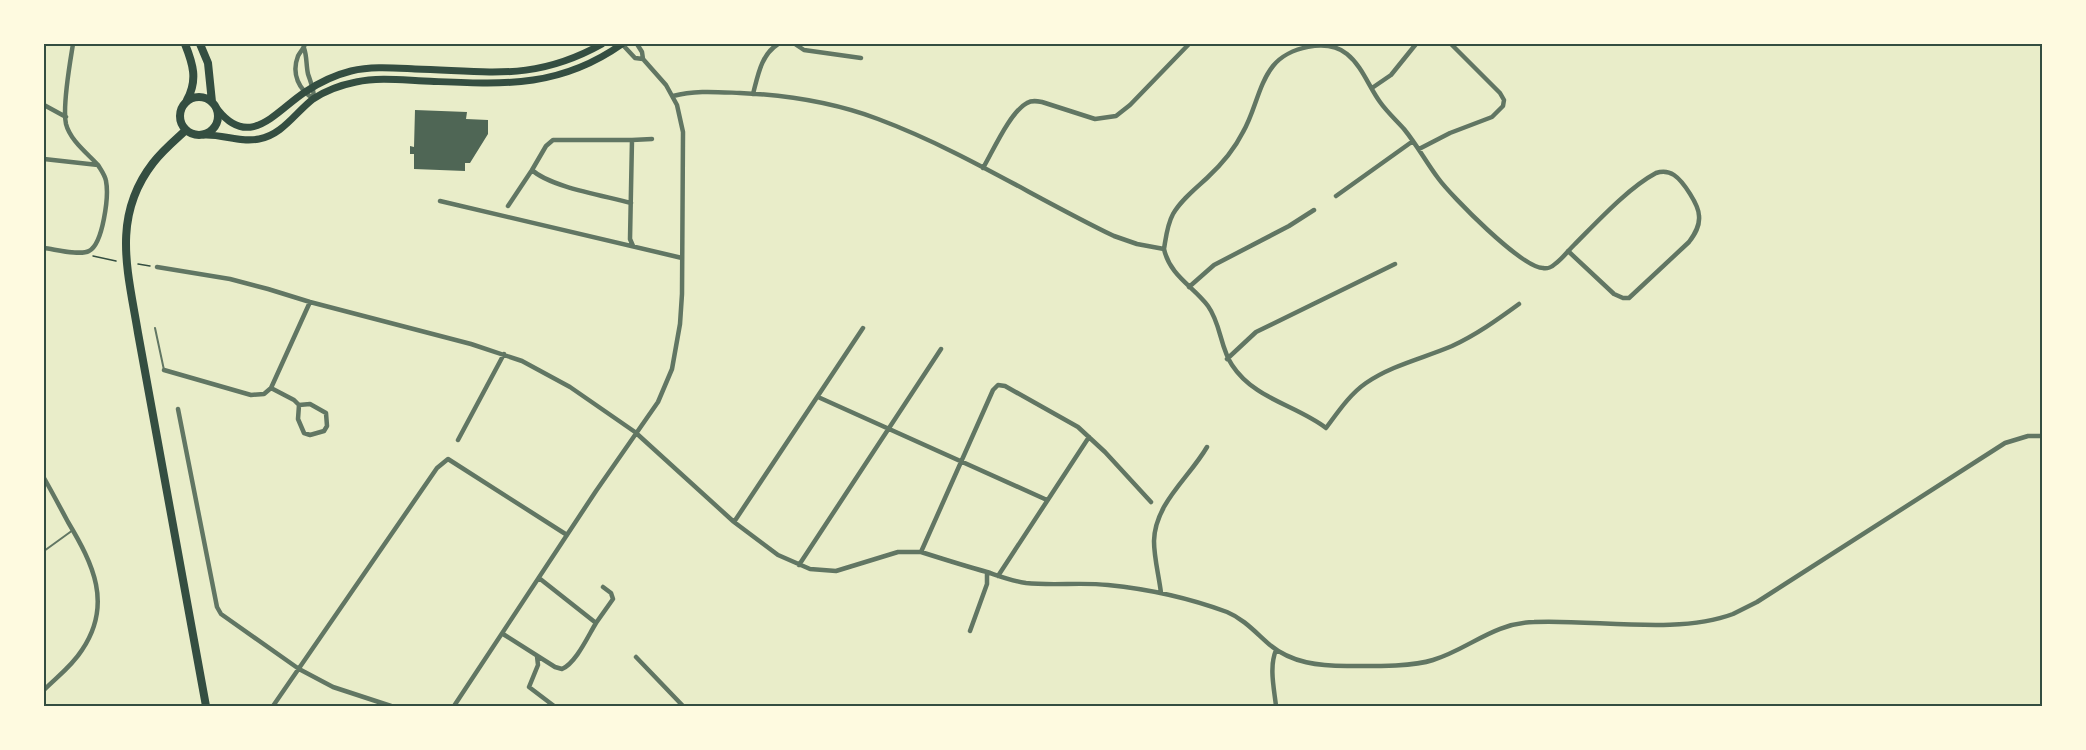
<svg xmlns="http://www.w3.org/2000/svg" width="2086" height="750" font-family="Inter,sans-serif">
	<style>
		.building { fill: #4f6655 }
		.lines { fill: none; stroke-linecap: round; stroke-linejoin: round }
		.path { stroke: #344e41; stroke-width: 1.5 }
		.service { stroke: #617663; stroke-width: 2 }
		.minor { stroke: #617663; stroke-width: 4.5 }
		.secondary { stroke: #344e41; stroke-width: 7 }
		.trunk { stroke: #344e41; stroke-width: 8 }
		.neatline { fill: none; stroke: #344e41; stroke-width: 2 }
	</style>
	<rect width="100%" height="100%" fill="#e9edc9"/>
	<!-- building -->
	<path class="building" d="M415 110 467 112 466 119 488 120V134L470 163H465V171L414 169V154H410V146L414 147Z"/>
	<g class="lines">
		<!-- path -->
		<path class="path" d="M93 256 116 261
			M138 264 150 266"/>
		<!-- service -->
		<path class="service" d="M155 328 164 370
			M44 551 73 530"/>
		<!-- minor -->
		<path class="minor" d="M73 44C70 63 62 106 66 124 70 140 87 153 98 165
			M305 44C304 48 300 52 298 56 291 74 299 90 314 99
			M637 44 642 52 643 59
			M795 44 804 50 861 58
			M304 48C307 56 306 65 308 74 311 83 314 89 314 99
			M1372 88 1391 75 1416 44
			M753 94C758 75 761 55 778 44
			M673 96C695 90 717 92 740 93 787 95 835 103 878 119 961 150 1035 198 1114 236L1137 244 1164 249C1166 237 1167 225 1173 214 1181 200 1195 189 1207 178 1221 165 1234 150 1243 132 1255 112 1258 85 1273 66 1288 47 1327 38 1347 54 1362 66 1369 87 1380 102 1387 112 1396 120 1404 129 1417 145 1426 162 1438 178 1451 196 1522 268 1543 268 1547 269 1552 267 1555 264 1562 259 1568 251 1574 245 1597 222 1628 188 1656 173 1662 171 1668 171 1674 175 1683 181 1699 205 1699 216 1700 226 1695 234 1689 242L1629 298H1623L1614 294 1568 251
			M44 105 66 117
			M632 140 652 139
			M1419 149 1450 133 1492 117 1503 106 1504 100 1500 93 1451 44
			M44 159 98 165C101 170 105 175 106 181 109 196 103 244 89 251 80 256 54 249 44 248
			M983 168C993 151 1010 112 1027 103 1032 100 1037 101 1042 102L1095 119 1116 116 1130 105 1189 44
			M1336 196 1413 141
			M440 201 682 258
			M631 203C606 196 550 187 532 170L546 146 553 140H632L630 239 633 246
			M508 206 532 170
			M1164 249C1170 276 1193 286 1208 306 1221 324 1220 347 1232 365 1254 399 1296 405 1326 428 1338 412 1350 394 1366 383 1392 365 1424 358 1452 346 1476 335 1497 320 1519 304
			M157 267 230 279 268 289 310 302 471 344 522 361 570 387 635 432 734 522 778 555 810 569 836 571 898 552H921C943 559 965 566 987 572 999 576 1012 581 1026 583 1053 586 1081 582 1108 585 1148 589 1189 598 1227 612 1244 619 1256 633 1270 645 1292 663 1319 666 1347 666 1370 666 1412 667 1433 660 1469 649 1493 623 1534 622 1594 619 1677 635 1733 614 1741 610 1749 606 1757 602L2005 443 2028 436H2042
			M1189 287 1214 265 1289 226 1314 210
			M1227 359 1256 332 1395 264
			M164 370 251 395 264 394 271 388 310 302
			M271 388 294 400 299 405 298 419 304 433 310 435 324 431 327 426 326 413 310 404 299 405
			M818 397 1047 500
			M178 409 217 607 221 614 299 669 333 687 391 706
			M458 440 504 354
			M44 478C52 492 60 507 68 522 93 564 113 604 82 650 72 666 57 677 44 690
			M734 522 863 328
			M921 552 993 390 998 385 1005 386 1078 427 1105 452 1151 502
			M799 565 941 349
			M998 576 1089 437
			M1161 593C1159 576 1154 558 1154 541 1155 503 1189 478 1207 447
			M596 623 613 599 611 593 603 587
			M970 631 987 584V572
			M503 634 555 667 562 669C576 663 588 636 596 623L539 578
			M1276 650C1269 667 1274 688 1276 706
			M537 656 538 665 529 687 554 706
			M636 657 683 706
			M273 706 437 468 448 459 567 535
			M454 706 596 491 658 402 672 369 680 324 682 294 683 132 677 105 666 85 643 59 635 58 622 44"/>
		<!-- secondary -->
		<path class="secondary" d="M218 110C250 150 276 111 305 92 320 82 335 75 351 71 372 66 394 68 415 69 489 71 534 82 602 44
			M204 135C223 134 240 143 259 139 282 135 295 113 313 99 325 91 341 85 356 82 378 77 402 80 424 81 499 84 557 90 622 44"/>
		<!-- trunk -->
		<path class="trunk" d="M185 44C193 64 198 80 187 100
			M200 44 208 63 212 102
			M180 116a19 19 0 1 1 38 0a19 19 0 1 1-38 0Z
			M186 130C174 141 162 151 153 163 111 217 128 272 138 333L206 706"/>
	</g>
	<!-- border -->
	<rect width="2086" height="750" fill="none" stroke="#fefae0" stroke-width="90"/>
	<rect x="45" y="45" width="1996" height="660" class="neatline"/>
</svg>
